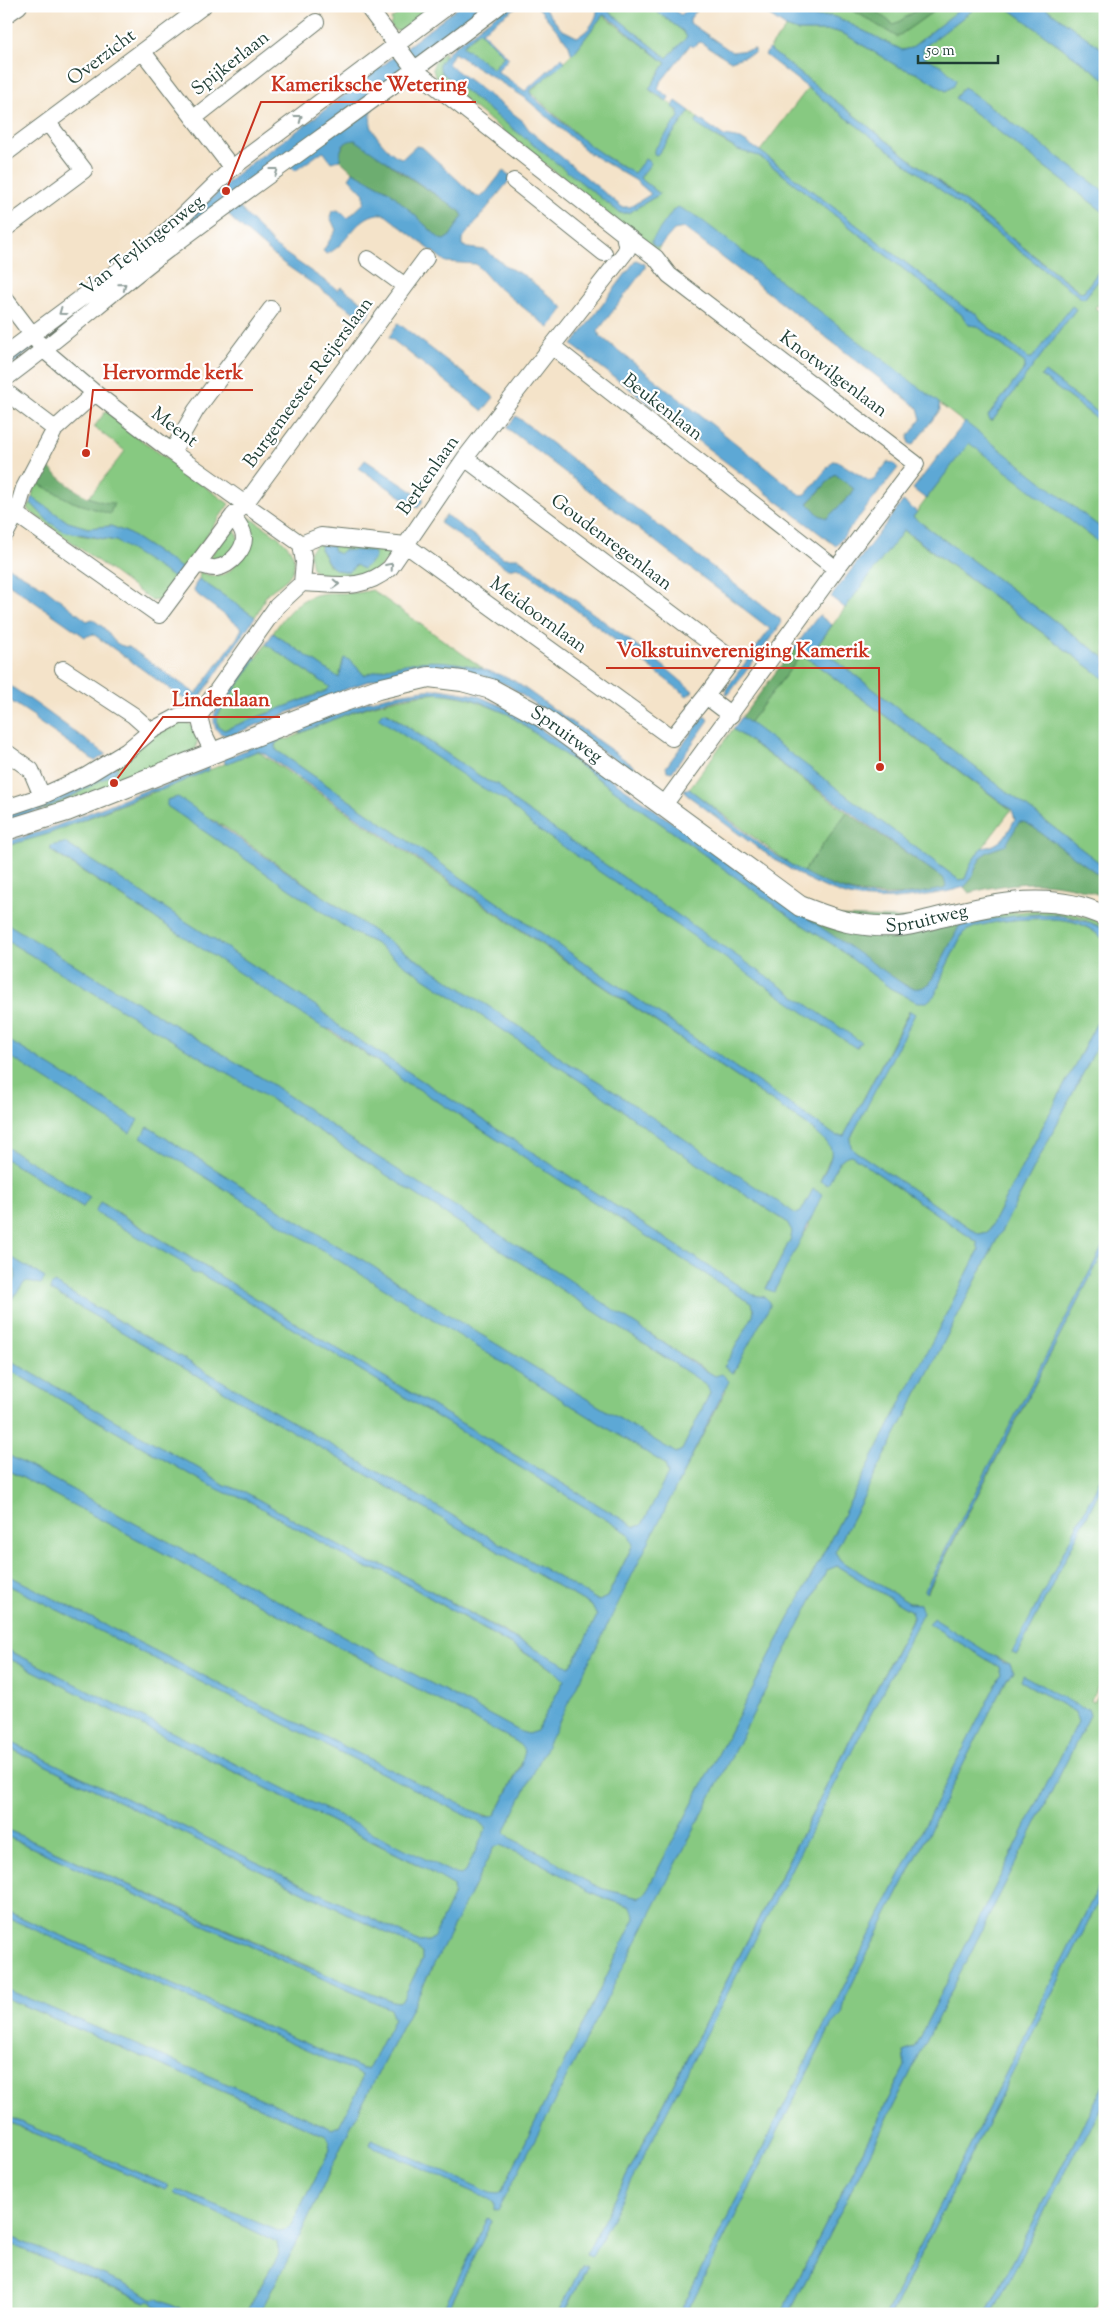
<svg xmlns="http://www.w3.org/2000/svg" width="1111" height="2320" font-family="'Sorts Mill Goudy',serif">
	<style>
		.green { fill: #87c981; stroke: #53835a; fill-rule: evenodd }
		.forest { fill: #6dad6f; stroke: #467552 }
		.water { fill: #5da8d5; stroke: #3e7284; fill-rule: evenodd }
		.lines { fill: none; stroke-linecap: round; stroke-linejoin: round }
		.minor-casing { stroke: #6a7768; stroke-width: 18 }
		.major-casing { stroke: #6a7768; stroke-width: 22 }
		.minor { stroke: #fff; stroke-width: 16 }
		.major { stroke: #fff; stroke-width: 20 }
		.oneway { stroke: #8f9e9a }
		.labels { text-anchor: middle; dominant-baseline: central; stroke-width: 4.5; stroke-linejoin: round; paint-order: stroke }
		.street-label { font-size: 19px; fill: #1f3d34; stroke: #fff }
		.leader { fill: none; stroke: #c8321e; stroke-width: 2 }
		.callout-dot { fill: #c8321e; stroke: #fff; stroke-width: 2 }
		.callout-label { font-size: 20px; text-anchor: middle; font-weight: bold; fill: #c8321e; stroke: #fff; stroke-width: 4.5; stroke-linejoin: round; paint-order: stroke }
	</style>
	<rect width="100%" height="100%" fill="#fff"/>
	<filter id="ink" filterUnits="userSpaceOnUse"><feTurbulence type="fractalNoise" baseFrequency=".02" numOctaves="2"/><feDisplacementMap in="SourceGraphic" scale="10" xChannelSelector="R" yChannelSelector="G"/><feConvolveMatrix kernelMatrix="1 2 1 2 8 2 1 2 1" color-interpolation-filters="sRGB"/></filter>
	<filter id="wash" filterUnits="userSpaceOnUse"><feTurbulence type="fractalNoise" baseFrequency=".0096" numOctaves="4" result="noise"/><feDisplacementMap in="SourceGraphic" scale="20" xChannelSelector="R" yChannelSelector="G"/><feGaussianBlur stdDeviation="1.12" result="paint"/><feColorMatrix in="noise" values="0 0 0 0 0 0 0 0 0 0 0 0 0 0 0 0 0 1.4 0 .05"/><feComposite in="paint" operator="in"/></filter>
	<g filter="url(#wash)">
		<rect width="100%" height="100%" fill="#f4e3c9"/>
		<!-- green -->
		<path class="green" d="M409 6H442L405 35 401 30 395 31 390 24 392 22 391 19Z
			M602 6H649L683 31 687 37 667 58Z
			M791 6H846L897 37 941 6H964L911 48 902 50 838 18 831 16 808 17 787 12Z
			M869 6H923L894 25Z
			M978 6H1005L1105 79V192L964 87 955 98 1105 213V263L1084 291 1081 292 769 49 786 27 797 31H835L846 35 897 66 921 75 946 91 924 57 923 48Z
			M1043 6H1105V51Z
			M603 15 666 63 649 89C659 100 677 102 679 117L654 150 657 155 690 111 698 118 696 121 718 139 738 150 759 156 961 314 969 325 977 326 1025 363V368L988 416 990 420H993L1076 309 1032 358H1028L982 322 977 314 966 309 760 151 808 88 1081 298H1085L1105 272V312L1097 305 1095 308 1105 315V418L1045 372 1041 376 1105 425V531L691 213 674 209 653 244 656 247 660 246 656 253 436 77C428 65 437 60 445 51L441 72 620 213H628L660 194 640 178 651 163 645 159 634 174 592 148 530 92 574 52Z
			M479 31 504 56 493 69 462 46Z
			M106 411 144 442 229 504 183 569 128 533 111 526 88 528 68 522 32 497 35 482 73 502 110 513 113 504 104 503 89 497 125 451 94 427Z
			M969 442 1105 547V658L913 517Z
			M31 503 49 522 79 535 116 541 125 545 176 579 160 600 152 601 28 510 27 508Z
			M246 515C264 528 308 548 290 575 284 584 272 588 266 596 262 603 259 611 255 617L199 579 200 572C232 586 238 559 251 536Z
			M233 525 239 540 225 559 216 562 209 558Z
			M903 530 1105 679V867L817 646Z
			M316 544 390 551V558L369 577 324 578 312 568 309 552ZM322 544 339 554 370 551 359 565 339 571 329 565 320 549Z
			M372 590 484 669C442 658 405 661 364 675L351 661 343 660 339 678 273 633C288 610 303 593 332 593 346 593 358 594 372 590Z
			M266 644 330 687 326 691 224 730 218 726 217 716Z
			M802 654 1011 810 971 863 965 879 959 880 749 723Z
			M440 693 468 698 508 714 798 922 835 946 890 988 917 1002 935 995 946 967 963 932C982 919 1051 915 1074 922 1086 925 1096 933 1105 940V1007L988 1232 979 1234 855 1151 851 1147 850 1140 909 1011 844 1136H836L276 750 275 744 282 739H289C336 716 387 697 440 693ZM388 713 487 781 498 784 512 800 860 1042 857 1048 533 826 505 800 492 793Z
			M184 721 191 725 198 736 196 749 155 766 110 780V784L92 795 38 812 79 793 170 723Z
			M733 729 847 812 802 873 689 789Z
			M257 751 807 1125C839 1152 836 1145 820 1181L828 1184C833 1175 838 1156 851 1155L977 1242 979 1250 834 1533 645 1894 639 1898 603 1889 584 1880 545 1855 512 1839 505 1833 506 1828 618 1600 726 1390 715 1376 365 1149 270 1083 6 923V846L48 834ZM167 806 213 820 226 828 379 935 534 1036 564 1061 598 1081 796 1215 801 1212 813 1190 809 1227 766 1288 791 1238 792 1231 787 1222 678 1151 603 1096 403 964 375 943 354 933ZM65 843 319 1008 342 1029 753 1295 765 1297 734 1373 724 1367 753 1316 754 1309 752 1304 417 1088 402 1081 398 1075 51 851V846Z
			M1056 908 1105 923V930C1063 902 1006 917 960 925L959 920 973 916Z
			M6 940 278 1104 707 1385 710 1393 682 1450 676 1453 455 1319 355 1255 334 1244 148 1127 142 1137 665 1464 668 1474 642 1525 635 1527 336 1348 101 1202 188 1266 192 1273 200 1274 229 1290 628 1533 633 1544 607 1597 599 1601 54 1283 51 1286 50 1290 592 1606 597 1616 572 1665 568 1666 558 1662 394 1570 385 1566 367 1562 261 1501 245 1492 224 1485 203 1471 9 1360 6 1365V1306L25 1282 45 1278 6 1254V1159L83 1207 89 1197 6 1147V1054L130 1132 137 1120 6 1039Z
			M1105 1031V1242L927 1593 1105 1249V1470L1013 1653 1017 1655 1105 1480V1673L1091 1701 1094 1702 1105 1682V1874L886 2314H789L1090 1715 1088 1709H1082L1021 1681 1075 1712 1078 1722 914 2048 903 2052 905 2066 781 2314H686L832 2024 842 2014 846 1996 1006 1680 1013 1671 1010 1664 930 1624 999 1667 1001 1674 679 2314H564L587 2267 582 2265 558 2314H446L492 2221 489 2218 441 2314H259L294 2248 349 2130 494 1847 500 1845C516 1852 534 1859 549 1868 580 1886 594 1897 630 1906L634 1912 635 1918 501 2192 498 2194H491L370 2141 371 2145 489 2199 494 2203 495 2211 498 2210 827 1570 837 1566 911 1611 913 1617 586 2255 920 1604 909 1603 840 1560 835 1552Z
			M6 1265 15 1270 16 1278 6 1293Z
			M6 1368 201 1481 244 1498 365 1568 384 1571 562 1675 564 1680 537 1731 528 1734 521 1732 6 1454Z
			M6 1469 517 1742 524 1747 525 1756 496 1814 491 1817 471 1810 241 1695 6 1574Z
			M6 1584 481 1823 486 1829 466 1871 461 1875 455 1874 418 1856 6 1649Z
			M6 1657 448 1880 453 1885 454 1894 434 1937 429 1941 420 1942 6 1740Z
			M6 1746 415 1947 422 1953V1960L403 1999 399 2002 392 2001 345 1983 6 1829Z
			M6 1836 390 2009 394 2019 370 2065 367 2069H363L6 1911Z
			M1105 1889V2082L986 2314H891Z
			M6 1916 359 2072 362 2075 360 2086 339 2126 332 2129 6 1989Z
			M6 1998 326 2136 329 2142 330 2150 291 2225 286 2230 278 2231 176 2189 175 2193 277 2242 279 2254 245 2314H191L156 2298 154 2300 138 2290 6 2235V2121L165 2190 167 2188V2185L6 2116Z
			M1105 2098V2289L1092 2314H992L1076 2150 1089 2132Z
			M6 2242 145 2302 148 2300 153 2303 154 2306 171 2314H6Z"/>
		<!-- forest -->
		<path class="forest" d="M846 6H869L894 25 923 6H941L897 37Z
			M348 140H355L362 143 399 171 460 211 463 216 450 236 444 240 440 239 389 191 353 172 340 160V151Z
			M45 464C64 482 86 503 114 503L110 514 73 502 35 482Z
			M835 474 854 488 852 493 827 518 819 515 808 504Z
			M794 648 802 654 749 723 742 717Z
			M847 812 944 879 946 885 944 890C890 897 852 900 802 873Z
			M1018 822H1024L1033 827 1105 879V897C1056 878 1018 880 969 893L964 887C975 879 975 861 986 853 992 849 999 848 1005 845Z
			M803 915 959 920 960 925 930 983C925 986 922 989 916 989 900 988 822 928 803 915Z"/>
		<!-- water -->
		<path class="water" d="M460 6H487L6 369V362L161 245 243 169 304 126Z
			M507 6H518L482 31 509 58 497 71 525 91 562 58 565 62 532 89 530 92 532 96C564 124 595 154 634 173L645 159 651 163 640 178 660 194 628 213H620L441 72 439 64 450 50ZM479 31 504 56 493 69 462 46ZM454 53 524 97 589 153 635 180 651 194 630 207H622L530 131 523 121 448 64Z
			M537 6H543L561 29 577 37C588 32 599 18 597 6H602L667 58 687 37 683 31 649 6H668L681 15 690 6H699L690 19V23L732 52 755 49V53L731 61 700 42 692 47 690 45 660 83 658 89 669 97 667 101 649 89 666 63 608 17 603 15 574 53H571L569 45Z
			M755 6H774L808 17 831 16 838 18 902 50 911 48 964 6H978L923 48 924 57 942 66 956 80 954 86 946 91 921 75 897 66 846 35 835 31H797L786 27Z
			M1005 6H1043L1105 51V79Z
			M769 49 1080 292 1084 291 1105 263V272L1085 298H1081L765 55Z
			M964 87 1105 192V213L955 98Z
			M676 101 690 111 657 155 654 154V150L679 117 678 110 672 107Z
			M374 104C371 112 369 119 372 128 376 137 393 158 403 158L416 146 422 147 474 195 479 197 484 195 503 171 512 177 462 239V245L468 248 485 250 509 268 525 276 564 308 549 328 495 285 476 264 446 262 384 214C357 211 348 247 326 254L323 251 336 230 330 217 332 211 338 210 348 218 364 203V194L349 178 353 172 389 191 440 239 444 240 450 236 463 216 460 211 355 140C342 141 340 149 340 160L331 162 323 151 295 171 289 165Z
			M698 118 724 136 741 139 760 151 966 309 977 314 982 322 1028 358H1032L1072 306 1076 309 993 420H990L988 416 1025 368V363L977 326 969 325 961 314 759 156 738 150 697 125 696 121Z
			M237 205 276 247 338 290 341 287 372 309 365 320 283 263 233 220 227 212Z
			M678 207 699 218 939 403 940 410 913 445 909 444 908 437 921 419 918 408 684 228 674 230 660 246 656 247 652 244V240L674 209Z
			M636 260 645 264V268L598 331 600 336 801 495 806 494 833 461 839 462 869 481 873 480 888 462 893 463 898 468 836 546 572 345ZM835 474 854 489 852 494 827 518 819 515 808 503Z
			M398 323 494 397 483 411 389 337Z
			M1045 372 1105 418V425L1041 376Z
			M516 416 780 619 781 624 729 694H726V689L770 629 507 428Z
			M965 422 1105 531V547L969 443 926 499 913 489Z
			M365 460 424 499 418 508 359 468Z
			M32 497 68 522 88 528 111 526 128 533 183 569 176 579 116 541 63 531 49 522 31 503Z
			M903 501 917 512 913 517 1105 658V679L904 530 845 608 831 597Z
			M446 515 504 558H518L655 659 693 691 687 696 540 582 518 567 508 569 440 523Z
			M322 544 332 546 334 551 339 554 344 550 370 551 374 553 375 558 363 569 356 565 348 572C328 570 330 563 320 549Z
			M6 566 45 588 87 621 92 619C96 622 101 625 105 629 113 639 115 646 129 647L196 694 237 638 242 628 194 592 195 585 199 579 255 617 201 696 196 700 188 702 93 634 85 637 6 582Z
			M819 615 832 625 817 646 1105 867V879L1033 827 1024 822H1019L1006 845C999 848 992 849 986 853 975 861 975 879 964 887 952 891 940 893 927 895 905 899 881 901 859 898 801 888 734 829 687 795L684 789H689C739 827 807 890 872 896 896 898 920 893 944 889L946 885 944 879 733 729 742 717 959 880 965 879 971 863 981 848C1001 846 1006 836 1015 819L1012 810 794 648Z
			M273 633 339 678 344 658 351 661 364 675C423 655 456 657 513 680L635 767 629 770 509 686C440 654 389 671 322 699 291 711 260 724 229 736 215 734 212 725 215 712L254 656 256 658 217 716 218 726 224 730 326 691 330 687 266 644Z
			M6 683C40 705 72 731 106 754L95 761 34 719 35 717 6 698Z
			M439 689 476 695 518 713 803 915 906 986C916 989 921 990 930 983L960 925C1010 916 1055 906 1102 928L1105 930V940C1096 933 1086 925 1074 922 1051 915 982 919 963 933L946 967 935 995 927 1002H917L890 988 835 946 798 922 508 714C495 709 482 702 469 698 412 681 351 713 300 733L299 728C349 708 384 692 439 689Z
			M383 712 387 713 487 781 498 784 512 800 861 1042 856 1048 533 826 505 800 479 786 378 718Z
			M704 716 709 720 672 772 667 771 666 767Z
			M282 735 284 737 275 744 276 750 836 1136H844L910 1011 915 1014 850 1139 851 1147 855 1151 979 1234 988 1232 1105 1007V1031L835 1552 840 1560 909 1603 920 1604 923 1613 592 2257 586 2255 913 1618 911 1611 837 1566 827 1570 498 2211 494 2210V2203L489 2199 370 2145 372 2139 491 2193 498 2194 501 2192 635 1918 634 1912 630 1906C594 1897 580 1886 549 1868 534 1859 516 1852 500 1845L494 1847 349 2130 294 2248 259 2314H245L279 2254 277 2242 175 2193 174 2191 176 2189 278 2231 286 2230 291 2225 330 2150 329 2142 326 2136 6 1998V1989L332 2129 339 2126 360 2086 362 2075 6 1917V1911L363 2069H367L370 2065 394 2019 390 2009 6 1836V1829L303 1965 392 2001 399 2002 403 1999 422 1960V1953L415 1947 6 1746V1740L420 1942 429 1941 434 1937 454 1894 453 1885 415 1863 6 1657V1649L455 1874 461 1875 466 1871 486 1829 481 1823 467 1816 6 1584V1574L241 1695 484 1816 491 1817 496 1814 521 1766 525 1751 517 1742 6 1469V1454L521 1732 528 1734 537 1731 564 1680 553 1669 384 1571 365 1568 244 1498 226 1493 201 1481 6 1368 9 1360 203 1471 224 1485 245 1492 261 1501 367 1562 385 1566 394 1570 508 1635 568 1666 572 1665 597 1616 592 1606 50 1290 51 1286 54 1283 599 1601 607 1597 633 1545 628 1533 229 1290 200 1274 192 1273 188 1266 95 1212 100 1202 336 1348 635 1527 642 1525 668 1474 665 1464 141 1137 148 1127 334 1244 355 1255 455 1319 676 1453 682 1450 710 1393 707 1385 278 1104 6 940V923L270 1083 365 1149 541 1261 696 1365 715 1376 722 1374 729 1381 506 1828 505 1833 512 1839 545 1855 584 1880 603 1889 639 1898 645 1894 834 1533 979 1250 977 1242 851 1155C838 1156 833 1175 828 1185L820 1181C838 1147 835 1149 807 1125L263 753 257 751 225 764 224 759Z
			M209 765V770L162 790 150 792 48 834 6 846V842L46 830 146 790 161 787 205 769 204 766Z
			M114 766 117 767V771C81 792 47 810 6 821V815Z
			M178 797 379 935 534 1036 564 1061 598 1081 796 1214 801 1212 813 1189 822 1194C808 1228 790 1259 774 1292L766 1289 791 1238 792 1231 787 1222 678 1151 603 1096 403 964 375 943 354 933 167 806V800Z
			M65 843 319 1008 342 1029 753 1295 765 1297 770 1302V1306L733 1373 724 1367 753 1316 754 1309 752 1304 417 1088 402 1081 398 1075 331 1030 322 1027 51 850V846Z
			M6 1039 138 1120 130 1133 6 1054Z
			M6 1147 90 1197 83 1207 6 1159Z
			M1105 1242V1249L926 1593 924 1591Z
			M6 1254 45 1278 41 1284 25 1282 6 1306V1293L16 1278 15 1270 6 1265Z
			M1105 1470V1480L1017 1655 1012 1653Z
			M933 1618 1003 1662 1010 1664 1013 1671 1006 1680 846 1996 842 2014 832 2024 686 2314H679L1001 1674 999 1667 929 1624Z
			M1023 1675 1082 1708 1088 1709 1090 1715 789 2314H781L905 2066 903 2052 914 2048 1078 1722 1075 1712 1021 1681Z
			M1105 1874V1889L891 2314H886Z
			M1105 2082V2098L1089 2132 1076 2150 992 2314H986Z
			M6 2116 167 2185V2188L165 2190 6 2121Z
			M488 2218 492 2221 446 2314H441Z
			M6 2235 138 2290 154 2300 156 2298 191 2314H171L154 2306 153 2303 148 2300 146 2302 6 2242Z
			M582 2265 587 2267 564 2314H558Z"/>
	</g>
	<g filter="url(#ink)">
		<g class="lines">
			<defs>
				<path id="minor" d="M367 6 415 70 624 234 627 250 552 346 836 569 664 805
					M6 15 19 6
					M143 52 232 168
					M194 118 316 22
					M6 153 203 6
					M514 181 604 253
					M6 228 84 170 48 123
					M624 234 656 258 669 275 916 464 836 569
					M368 259 405 286
					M6 300 44 350 95 393 172 452 301 544
					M6 354 154 244 232 168 448 6
					M6 378C61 338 112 292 166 251 276 168 390 90 499 6
					M6 392 55 429
					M172 452 196 410 271 309
					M16 514 159 615 233 516 245 504 426 258
					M6 533 16 514 24 488 55 429 95 393
					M301 544 321 536 406 545 672 738 706 696 733 660 465 458
					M197 564C203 565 211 569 216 568 230 566 248 548 243 533 242 528 236 521 233 516
					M302 583C336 584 362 592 390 568L465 458 552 346
					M63 669 133 715 151 731
					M706 696 731 715
					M199 716 277 606 302 583 304 562 301 544
					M199 716 203 732 213 752
					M6 752 31 770 42 796
					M6 808 42 796 86 776 127 751 151 731 179 716H199"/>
				<g id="major">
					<path id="s1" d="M6 830 67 811 331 706 378 689 429 677 462 681 491 689 542 717 800 906C837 921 860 928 900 926 915 925 930 919 945 916 1000 903 1051 891 1105 916"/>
				</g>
			</defs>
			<!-- minor casing -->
			<use href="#minor" class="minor-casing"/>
			<!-- major casing -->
			<use href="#major" class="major-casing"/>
			<!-- minor -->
			<use href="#minor" class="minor"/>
			<!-- major -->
			<use href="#major" class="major"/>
		</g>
		<!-- one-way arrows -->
		<defs><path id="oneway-chevron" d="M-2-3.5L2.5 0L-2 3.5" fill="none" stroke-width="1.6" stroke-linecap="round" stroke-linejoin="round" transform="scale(1.25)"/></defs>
		<g class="oneway">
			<use href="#oneway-chevron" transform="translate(299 118) rotate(-37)"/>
			<use href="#oneway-chevron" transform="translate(275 171) rotate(-37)"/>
			<use href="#oneway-chevron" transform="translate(123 286) rotate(-39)"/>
			<use href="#oneway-chevron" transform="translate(62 312) rotate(144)"/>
			<use href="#oneway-chevron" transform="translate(390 566) rotate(-49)"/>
			<use href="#oneway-chevron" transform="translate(336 584) rotate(2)"/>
		</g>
	</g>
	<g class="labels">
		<!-- street labels -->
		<g class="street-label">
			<text transform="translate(102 58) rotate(-37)">Overzicht</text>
			<text transform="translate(231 64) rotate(-38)">Spijkerlaan</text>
			<text transform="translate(143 246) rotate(-38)">Van Teylingenweg</text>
			<text transform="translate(833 375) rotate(37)">Knotwilgenlaan</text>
			<text transform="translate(309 383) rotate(-54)">Burgemeester Reijerslaan</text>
			<text transform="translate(662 408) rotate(38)">Beukenlaan</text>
			<text transform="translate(174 428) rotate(37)">Meent</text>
			<text transform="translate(429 476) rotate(-55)">Berkenlaan</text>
			<text transform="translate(611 543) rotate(37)">Goudenregenlaan</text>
			<text transform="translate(538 616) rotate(36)">Meidoornlaan</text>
			<text stroke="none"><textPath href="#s1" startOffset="602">Spruitweg</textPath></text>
			<text stroke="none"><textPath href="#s1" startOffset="1022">Spruitweg</textPath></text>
		</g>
	</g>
	<!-- callouts -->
	<path class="leader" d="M226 191L261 102H476M86 453L93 390H253M880 767L879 668H606M114 783L163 717H280"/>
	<g class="callout-dot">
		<circle cx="226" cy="191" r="5"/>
		<circle cx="86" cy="453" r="5"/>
		<circle cx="880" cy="767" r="5"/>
		<circle cx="114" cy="783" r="5"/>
	</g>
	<g class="callout-label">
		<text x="369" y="91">Kameriksche Wetering</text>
		<text x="173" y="379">Hervormde kerk</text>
		<text x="743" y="657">Volkstuinvereniging Kamerik</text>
		<text x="221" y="706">Lindenlaan</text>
	</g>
	<!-- margin -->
	<rect width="1111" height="2320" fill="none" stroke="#fff" stroke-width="25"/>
	<!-- scale -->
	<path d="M918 55v8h80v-8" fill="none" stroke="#1f3d34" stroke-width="2.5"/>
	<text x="926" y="55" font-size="15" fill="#1f3d34" stroke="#ffffff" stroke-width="4" paint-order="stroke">50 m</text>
</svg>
